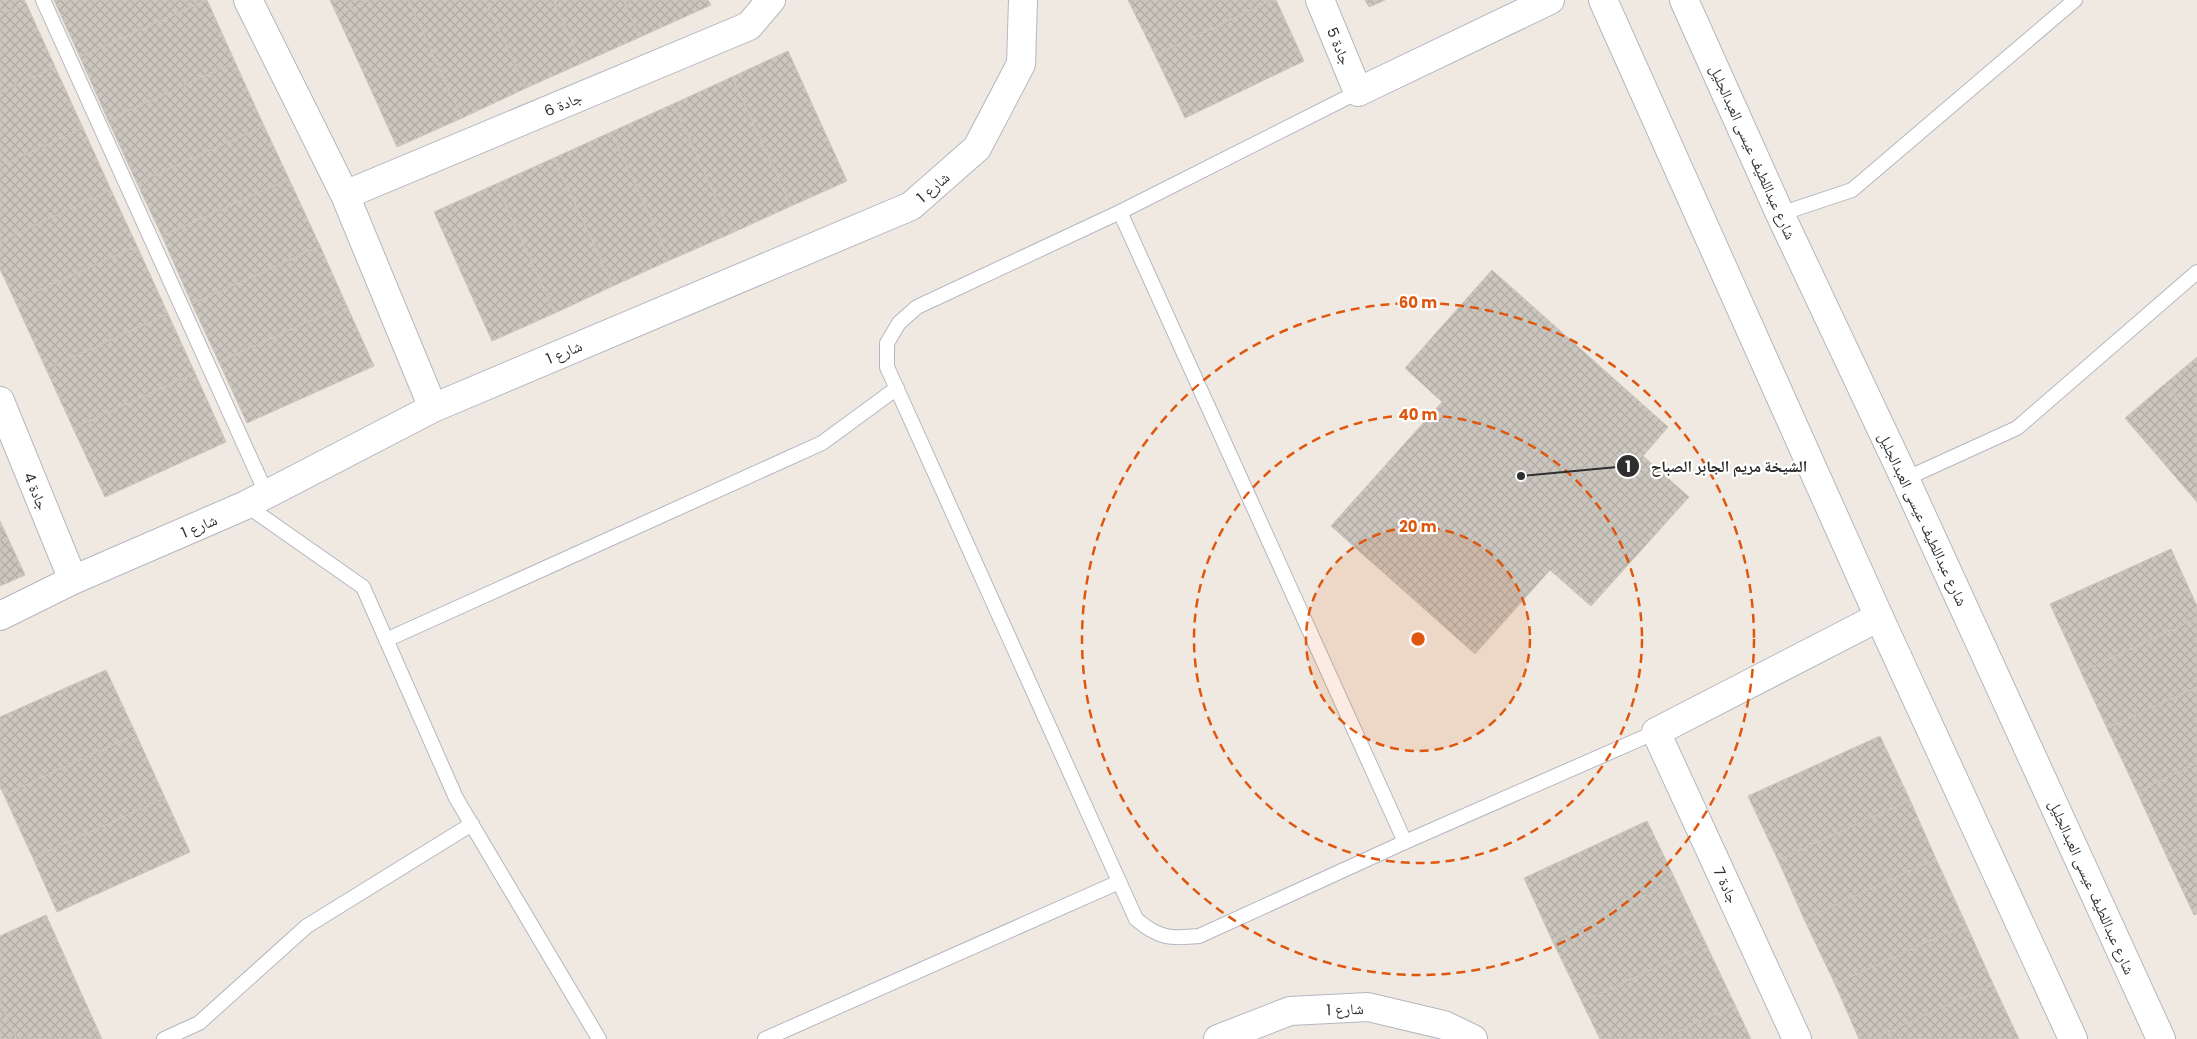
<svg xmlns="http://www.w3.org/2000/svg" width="2197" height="1039" font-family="Poppins,'Noto Naskh Arabic',sans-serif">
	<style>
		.building { fill: url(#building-cross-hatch); stroke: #cbc5ba }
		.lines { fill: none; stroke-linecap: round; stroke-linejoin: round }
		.service-casing { stroke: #b4b7c1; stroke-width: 16 }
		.minor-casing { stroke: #b4b7c1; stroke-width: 30 }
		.secondary-casing { stroke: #b4b7c1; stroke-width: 30 }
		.service { stroke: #fff; stroke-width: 14 }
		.minor { stroke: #fff; stroke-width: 28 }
		.secondary { stroke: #fff; stroke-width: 28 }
		.ring { fill: none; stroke: #df570e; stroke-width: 2.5; stroke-dasharray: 9 6 }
		.labels { text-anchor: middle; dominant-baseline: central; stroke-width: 4.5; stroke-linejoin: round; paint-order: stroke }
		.street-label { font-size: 15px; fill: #2e2e2e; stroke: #fff }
		.centre { fill: #df570e; stroke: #fff; stroke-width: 2.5 }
		.ring-label { font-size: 15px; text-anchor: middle; font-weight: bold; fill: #df570e; stroke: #fff; stroke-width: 4.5; stroke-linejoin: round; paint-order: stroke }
		.leader { fill: none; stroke: #2e2e2e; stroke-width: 2 }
		.callout-dot { fill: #2e2e2e; stroke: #fff; stroke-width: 2 }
		.mark-label { font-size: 15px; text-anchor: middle; font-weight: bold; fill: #fff }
		.callout-label { font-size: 16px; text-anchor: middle; font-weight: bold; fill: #2e2e2e; stroke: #fff; stroke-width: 4.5; stroke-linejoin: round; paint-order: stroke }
	</style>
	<defs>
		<pattern id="building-cross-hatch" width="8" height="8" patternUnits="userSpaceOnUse" patternTransform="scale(1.25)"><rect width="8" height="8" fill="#cbc7bf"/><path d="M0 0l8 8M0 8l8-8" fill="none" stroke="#afaba4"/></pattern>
	</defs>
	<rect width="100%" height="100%" fill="#efe9e1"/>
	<!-- building -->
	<path class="building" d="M0 0H24L26 3 0 15Z
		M54 0H206L80 57Z
		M207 0 235 62 108 120 80 57Z
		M330 0H370L337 15Z
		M370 0H408L462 118 397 147 337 15Z
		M408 0H485L526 88 462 118Z
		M485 0H553L582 63 526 88Z
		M553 0H623L640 37 582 63Z
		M623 0H708L711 5 640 37Z
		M1128 0H1272L1155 55Z
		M1272 0H1276L1304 61 1185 118 1155 55Z
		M1365 0H1385L1369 7Z
		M26 3 55 67 0 92V15Z
		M788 51 847 181 791 206 732 77Z
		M235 62 264 126 137 183 108 120Z
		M55 67 83 128 0 166V92Z
		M732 77 791 206 732 233 673 104Z
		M673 104 732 233 670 260 611 132Z
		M264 126 289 179 162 236 137 183Z
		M83 128 111 190 0 241V166Z
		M611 132 670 260 613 286 554 158Z
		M554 158 613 286 555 313 496 184Z
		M289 179 320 246 192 304 162 236Z
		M496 184 555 313 492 341 434 212Z
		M111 190 137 246 15 301 0 269V241Z
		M137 246 168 314 46 369 15 301Z
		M320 246 346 304 219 362 192 304Z
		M1492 270 1668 427 1643 456 1689 497 1591 606 1550 570 1475 654 1331 526 1442 402 1405 368Z
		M346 304 374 366 247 423 219 362Z
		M168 314 195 373 73 428 46 369Z
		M2197 357V421L2165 384Z
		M195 373 226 442 105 497 73 428Z
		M2165 384 2197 421V502L2125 418Z
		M0 521 25 575 0 586Z
		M2171 549 2197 606V618L2081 672 2050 604Z
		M2197 618V687L2107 728 2081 672Z
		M106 670 136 734 4 795 0 787V717Z
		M2197 687V763L2137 792 2107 728Z
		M136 734 165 798 33 858 4 795Z
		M1880 736 1910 800 1778 860 1748 796Z
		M2197 763V841L2166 855 2137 792Z
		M165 798 190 852 57 912 33 858Z
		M1910 800 1936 859 1804 919 1778 860Z
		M1647 821 1676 881 1552 940 1524 878Z
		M2197 841V914L2194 915 2166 855Z
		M1936 859 1966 924 1835 984 1804 919Z
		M1676 881 1706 944 1582 1002 1552 940Z
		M46 915 102 1039H17L0 1002V936Z
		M1966 924 1993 984 1872 1039H1859L1835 984Z
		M1706 944 1735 1005 1661 1039H1600L1582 1002Z
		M1993 984 2019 1039H1872Z
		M0 1002 17 1039H0Z
		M1735 1005 1751 1039H1661Z"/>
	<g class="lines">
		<defs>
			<path id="service" d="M43 0 267 495
				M1358 92 1120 212 917 307 899 323 887 343V367L1136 919C1158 938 1170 939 1199 936L1405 842 1656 732
				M1120 212 1405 842
				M1780 214 1852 190 2075 0
				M1905 479 2017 428 2197 272
				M246 505 363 587 456 798 599 1039
				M386 640 822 443 897 388
				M164 1039 199 1023 307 926 472 824
				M765 1039 1119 882"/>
			<path id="minor" d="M248 0 345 195 433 408
				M1320 0 1358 92 1550 0
				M345 195 749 26 771 0
				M0 401 73 580
				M0 616 73 580 246 505 433 408 911 206 977 148 1021 64 1023 0
				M1218 1039 1290 1011 1368 1007 1444 1025 1473 1039
				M1797 1039 1656 732 1879 617"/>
			<path id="secondary" d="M1603 0 1879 617 2073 1039
				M1684 0 1780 214 1905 479 2161 1039"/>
		</defs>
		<!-- service casing -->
		<use href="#service" class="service-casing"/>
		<!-- minor casing -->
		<use href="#minor" class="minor-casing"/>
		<!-- secondary casing -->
		<use href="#secondary" class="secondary-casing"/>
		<!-- service -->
		<use href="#service" class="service"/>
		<!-- minor -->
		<use href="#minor" class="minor"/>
		<!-- secondary -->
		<use href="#secondary" class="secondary"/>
	</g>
	<!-- distance rings -->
	<circle cx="1418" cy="639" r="112" fill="#df570e" fill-opacity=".12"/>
	<g class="ring">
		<circle cx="1418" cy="639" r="112"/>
		<circle cx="1418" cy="639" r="224"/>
		<circle cx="1418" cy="639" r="336"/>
	</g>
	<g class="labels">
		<!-- street labels -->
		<g class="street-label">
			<text transform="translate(1339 46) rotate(68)">جادة 5</text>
			<text transform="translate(563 104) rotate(-23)">جادة 6</text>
			<text transform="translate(1753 152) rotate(66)">شارع عبداللطيف عيسى العبدالجليل</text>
			<text transform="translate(933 187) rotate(-41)">شارع 1</text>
			<text transform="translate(564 352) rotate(-23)">شارع 1</text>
			<text transform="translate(36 491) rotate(68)">جادة 4</text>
			<text transform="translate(1923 519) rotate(65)">شارع عبداللطيف عيسى العبدالجليل</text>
			<text transform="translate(199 526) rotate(-23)">شارع 1</text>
			<text transform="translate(1726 885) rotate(65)">جادة 7</text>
			<text transform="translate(2092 887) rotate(66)">شارع عبداللطيف عيسى العبدالجليل</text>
			<text transform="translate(1345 1009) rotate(-2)">شارع 1</text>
		</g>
	</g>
	<circle cx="1418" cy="639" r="8" class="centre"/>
	<g class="ring-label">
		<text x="1418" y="308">60 m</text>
		<text x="1418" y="420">40 m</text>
		<text x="1418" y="532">20 m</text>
	</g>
	<!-- callouts -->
	<path class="leader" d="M1521 476L1628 466"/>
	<g class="callout-dot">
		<circle cx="1521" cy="476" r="5"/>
		<circle cx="1628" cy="466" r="12"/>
	</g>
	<g class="mark-label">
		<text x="1628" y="472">1</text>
	</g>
	<g class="callout-label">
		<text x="1729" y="472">الشيخة مريم الجابر الصباح</text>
	</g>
</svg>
